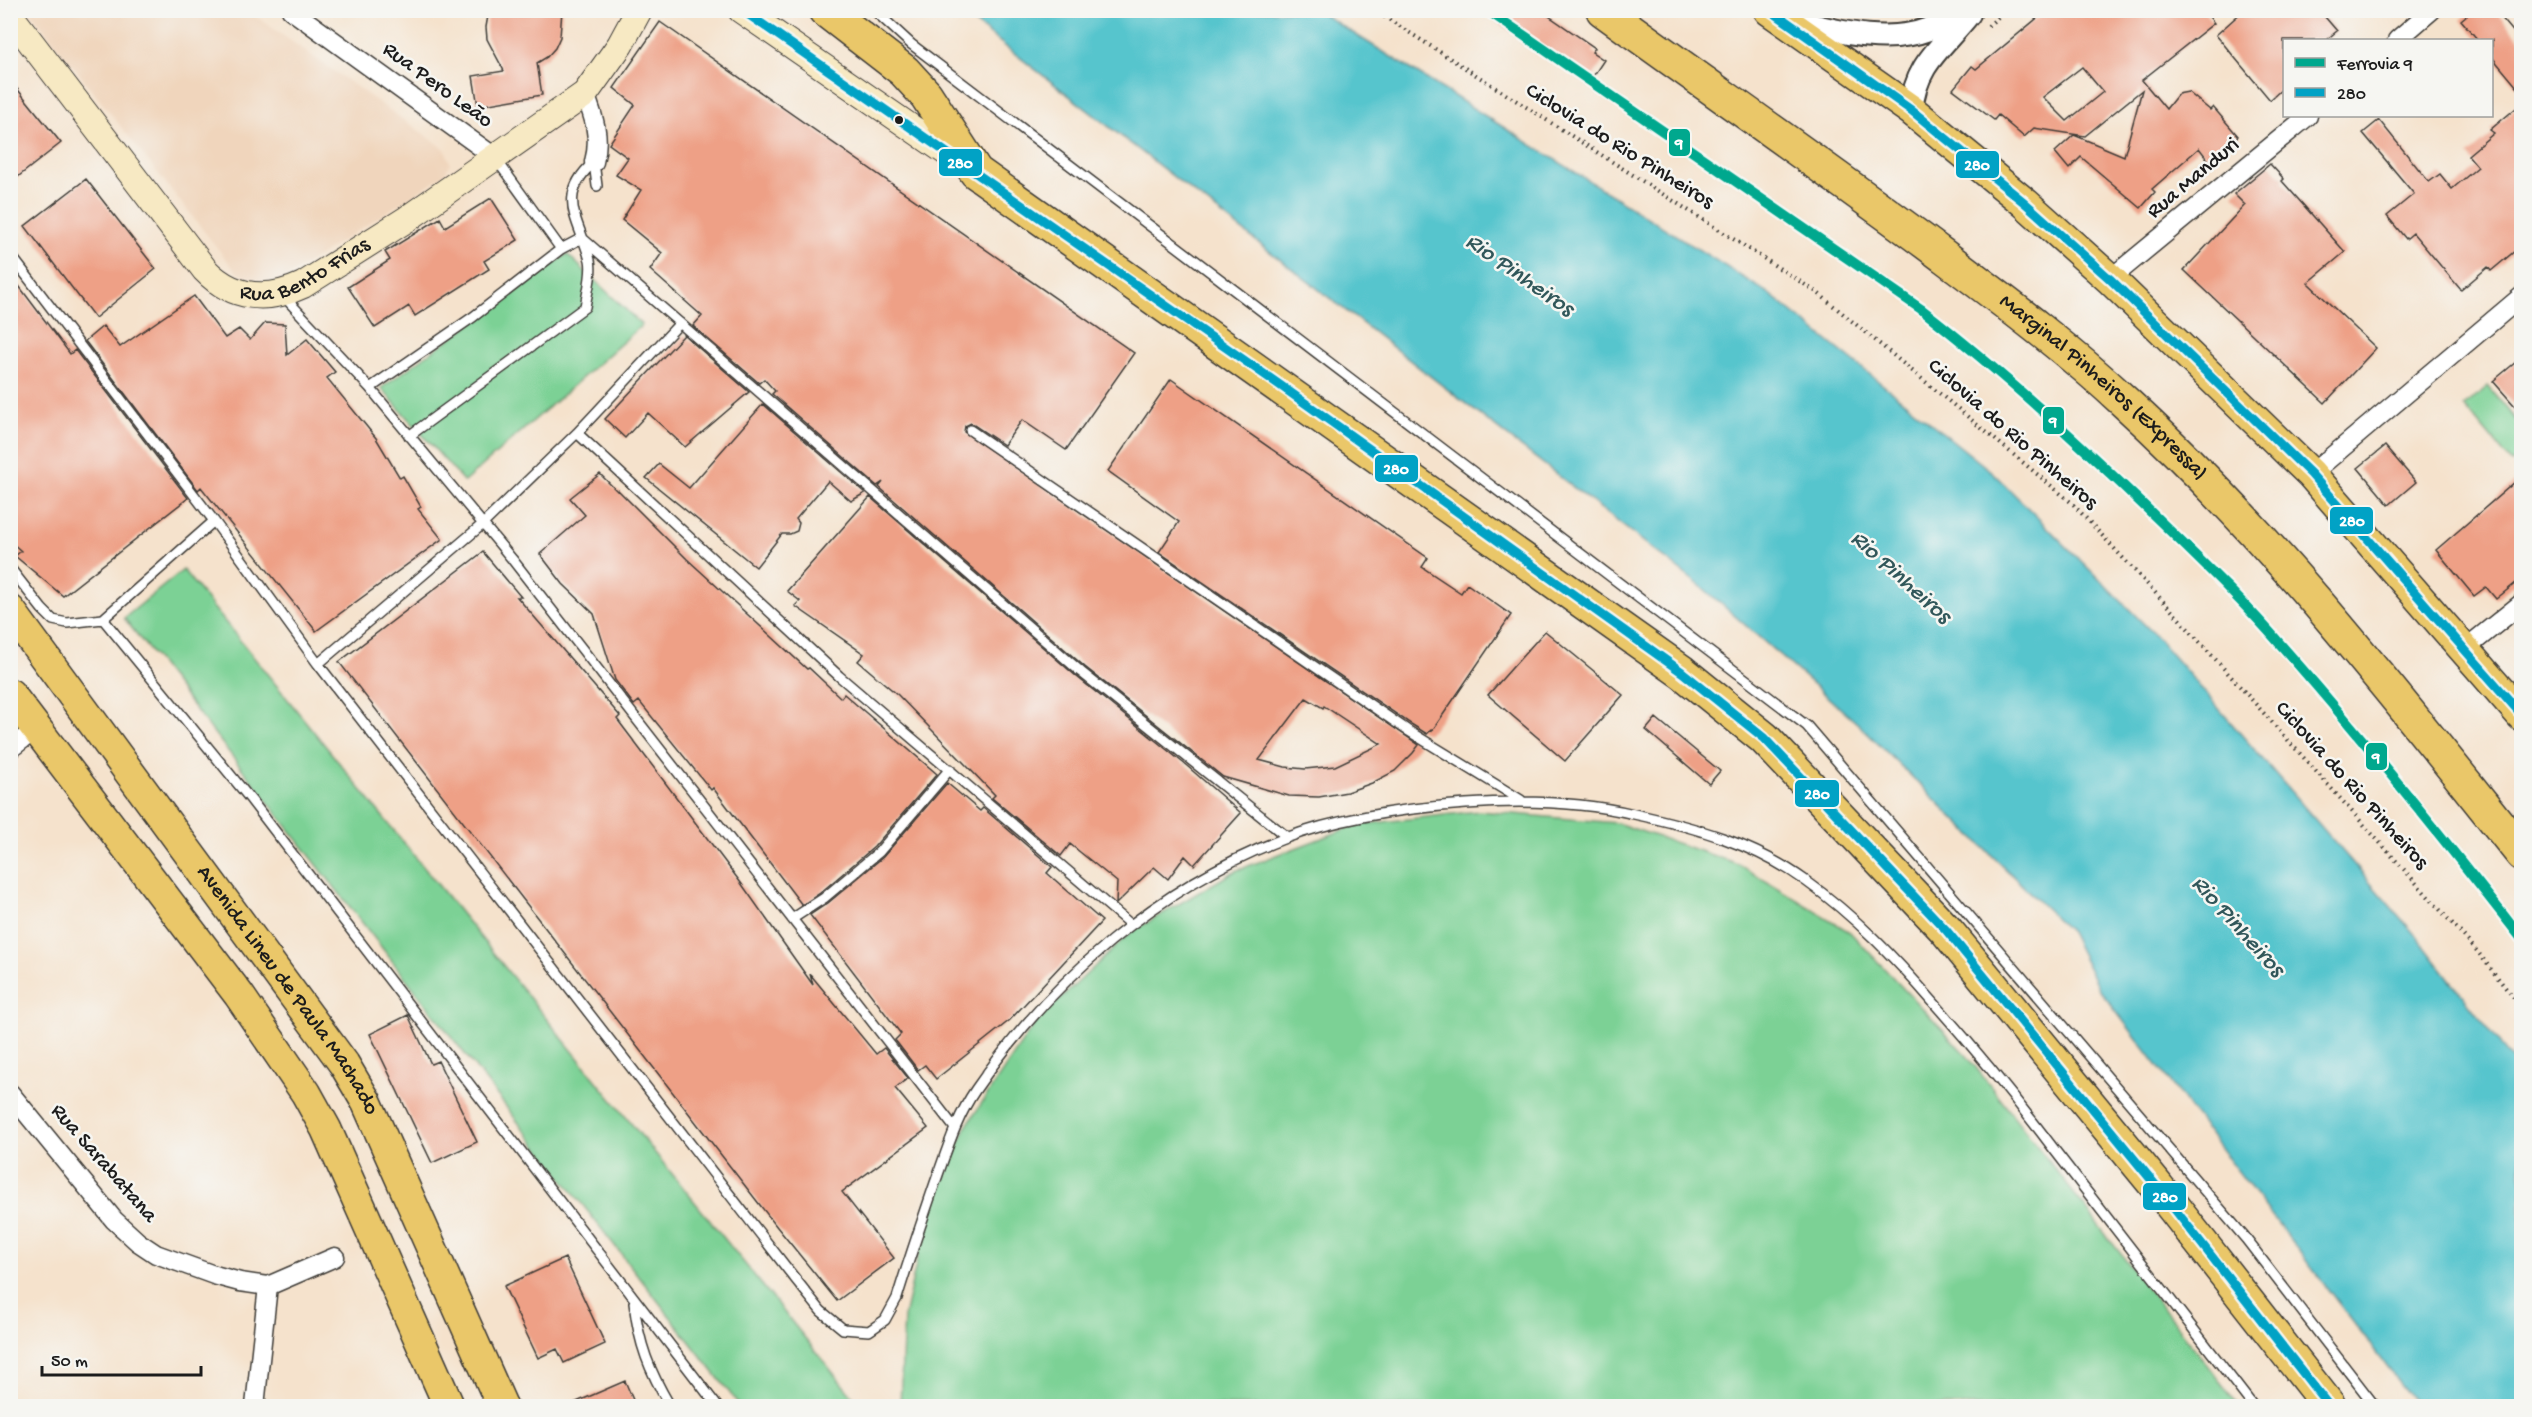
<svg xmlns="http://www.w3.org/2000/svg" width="2532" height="1417" font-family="'Gochi Hand',sans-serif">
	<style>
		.built { fill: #f0d5bc }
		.green { fill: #7bd195; stroke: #4c7658; stroke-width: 1.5 }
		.water { fill: #57c5cd; stroke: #3a7074; stroke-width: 1.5 }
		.building { fill: #eea086; fill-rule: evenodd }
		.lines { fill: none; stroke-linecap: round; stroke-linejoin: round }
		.service-casing { stroke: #3d3a36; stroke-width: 12 }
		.minor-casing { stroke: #3d3a36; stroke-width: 21 }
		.tertiary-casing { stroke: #3d3a36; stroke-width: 26 }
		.secondary-casing { stroke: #3d3a36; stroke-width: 28 }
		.trunk-casing { stroke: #3d3a36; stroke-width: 33 }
		.motorway-casing { stroke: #3d3a36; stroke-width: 36 }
		.path { stroke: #3d3a36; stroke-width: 4; stroke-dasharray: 1.5 4.5; stroke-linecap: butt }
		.service { stroke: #fff; stroke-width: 9 }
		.minor { stroke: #fff; stroke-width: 18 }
		.tertiary { stroke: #fff; stroke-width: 22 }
		.secondary { stroke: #f7e9c3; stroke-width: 26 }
		.trunk { stroke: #eac769; stroke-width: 30 }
		.motorway { stroke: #eac769; stroke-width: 33 }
		.bus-1-casing { stroke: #f6f6f2; stroke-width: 14 }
		.bus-1 { stroke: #01a2c5; stroke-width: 9 }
		.rail-1-casing { stroke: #f6f6f2; stroke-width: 15 }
		.rail-1 { stroke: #00a88e; stroke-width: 10 }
		.bus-dot { fill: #1c1c1c; stroke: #f6f6f2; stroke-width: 2 }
		.labels { text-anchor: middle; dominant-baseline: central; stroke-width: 5; stroke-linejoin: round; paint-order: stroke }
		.street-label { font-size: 22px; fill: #1c1c1c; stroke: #f6f6f2 }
		.water-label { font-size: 24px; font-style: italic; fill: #31575a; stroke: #f6f6f2 }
		.line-badge { stroke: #f6f6f2; stroke-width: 2 }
		.badge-label { font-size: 16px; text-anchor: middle; font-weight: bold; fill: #fff }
	</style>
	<rect width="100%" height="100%" fill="#f6f6f2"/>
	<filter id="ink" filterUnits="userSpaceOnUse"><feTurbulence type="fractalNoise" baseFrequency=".0167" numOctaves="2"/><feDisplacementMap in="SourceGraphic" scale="12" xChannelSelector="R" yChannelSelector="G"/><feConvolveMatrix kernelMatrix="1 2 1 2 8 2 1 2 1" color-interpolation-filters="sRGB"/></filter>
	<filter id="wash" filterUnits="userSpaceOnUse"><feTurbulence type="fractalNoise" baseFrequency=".008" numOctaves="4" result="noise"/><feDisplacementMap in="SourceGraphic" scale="24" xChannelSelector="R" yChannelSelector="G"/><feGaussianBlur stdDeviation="1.35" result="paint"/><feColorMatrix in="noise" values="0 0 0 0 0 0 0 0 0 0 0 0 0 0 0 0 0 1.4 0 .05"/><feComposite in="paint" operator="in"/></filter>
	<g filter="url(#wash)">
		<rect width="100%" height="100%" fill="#f5e2cc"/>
		<!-- built -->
		<path class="built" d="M29 11H248L445 149 450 163 445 174 279 282 263 283 238 274Z"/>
		<!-- green -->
		<path class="green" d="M567 254 642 325 464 482 381 388Z
			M2488 386 2521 426V456L2512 463 2464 406Z
			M183 570 860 1406H740L124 618Z
			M1479 811 1617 823 1738 864 1850 932 1967 1056 2239 1406H900L904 1317 926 1221 967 1125 1035 1023 1131 932 1235 871 1356 825Z"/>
		<!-- water -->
		<path class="water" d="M960 11H1318L1768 293 1992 472 2154 634 2418 938 2521 1071V1406H2417L2099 989 2070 932 1857 723 1703 588Z"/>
		<g id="blocks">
			<!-- building -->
			<path class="building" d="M489 10H562L560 37 555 48 547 57 537 63 542 95 478 106 473 76 504 71 487 39 486 27Z
				M1479 10H1540L1595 48 1592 52 1604 60 1588 84Z
				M2047 10H2204L2214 23 2142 80 2166 109 2178 94 2188 92 2210 110 2213 107 2238 136 2209 161 2199 148 2152 189 2155 192 2141 208 2081 157 2069 169 2055 152 2074 135 2124 156 2142 90 2085 136 2034 128 2024 137 1998 115 1994 120 1953 89 1972 66 1976 69ZM2082 67 2103 92 2067 121 2043 97Z
				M2244 10H2319L2337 31 2326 40H2284V87L2270 100 2216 35Z
				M2473 10H2495L2522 42V93L2492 57V40H2478L2461 20Z
				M660 22 1134 353 1066 450 1022 420 1004 445 971 423 965 426 964 432 1419 745 1413 753 1395 771 1372 783 1347 792 1319 797 1289 796 1223 777 1085 667 879 487 883 482 877 486 772 394 775 391 764 379 759 383 693 326 702 316 650 270 662 253 622 220 641 190 616 175 628 158 609 144 635 105 614 88ZM1306 698 1323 708 1324 706 1381 744 1335 766 1305 769 1285 767 1259 760Z
				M10 80 61 143 10 183Z
				M2522 103V245L2491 271 2488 267 2461 290 2413 233 2406 239 2387 216 2414 194 2363 133 2379 120 2429 182 2440 174 2452 189 2478 167 2468 155 2494 133 2490 130Z
				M2270 164 2284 179 2282 181 2345 252 2308 283 2376 348 2325 403 2184 270 2245 205 2234 194Z
				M86 179 156 269 95 318 25 226Z
				M491 198 518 240 484 261 489 269 415 316 409 306 375 328 348 287 390 260 385 252 440 218 445 227Z
				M10 274 70 354 75 350 188 498 63 596 15 556 21 551 10 541Z
				M194 296 225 338 239 329 250 340 265 323 285 324 287 355 307 339 335 372 327 378 376 438 400 478 403 476 421 507 418 509 442 539 316 631 201 487 198 490 85 341 103 326 120 347Z
				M684 335 749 392 685 447 648 413 625 438 605 419Z
				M2522 357V414L2493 381Z
				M1171 379 1428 558 1422 567 1461 593 1467 584 1511 615 1432 731 1431 730 1427 734 1411 724 1159 552 1179 522 1108 471Z
				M763 404 865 493 851 501 828 481 796 519 799 523 797 531 790 534H782L756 567 646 478 659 464 689 488Z
				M2385 446 2416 482 2389 505 2358 468Z
				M600 474 617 491 618 490 687 559 807 669 809 668 841 698 844 694 937 774 874 847 820 893 802 905 713 788 711 790 639 701 634 705 615 680 594 614 563 584 540 554 585 515 570 498Z
				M2522 476V497L2515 503 2522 511V578L2496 599 2486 587 2474 596 2436 550Z
				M870 497 1077 677 1187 766 1241 813 1194 865 1185 856 1168 879 1154 867 1116 904 1117 882 1070 844 1061 856 992 798 995 795 898 695 858 661 864 654 795 606 800 601 787 591Z
				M483 552 521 597H517L620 716 617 719 741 883 813 985 810 974 876 1054 884 1048 908 1078 895 1088 928 1128 842 1192 894 1258 837 1301 777 1227 339 662Z
				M1545 631 1623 695 1565 761 1488 695Z
				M1656 718 1720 771 1709 784 1646 730Z
				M947 783 980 811 983 808 1052 867 1047 873 1102 921 1010 1020 936 1079 925 1065 918 1070 895 1040 901 1034 810 915 828 903 883 857Z
				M408 1015 431 1064 438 1061 477 1142 432 1163 370 1034Z
				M565 1258 605 1344 564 1363 557 1349 538 1358 504 1286Z
				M625 1381 636 1407H565Z"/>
		</g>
	</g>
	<g filter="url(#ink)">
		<use href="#blocks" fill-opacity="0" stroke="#3d3a36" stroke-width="1.5"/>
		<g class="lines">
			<defs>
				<path id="service" d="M874 10 911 44 1807 726 2246 1239 2375 1406
					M496 159 561 249
					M594 162 597 186
					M582 238 1081 672 1287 837
					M10 254 214 521 318 664 789 1271 821 1311 843 1329 869 1331 885 1320 897 1298C909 1259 922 1221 935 1183 947 1150 956 1118 976 1089 1052 979 1158 887 1283 839 1338 818 1408 808 1466 804 1523 800 1578 801 1634 814 1695 827 1755 844 1806 881 1855 916 1895 958 1934 1003 1976 1050 2015 1098 2053 1148 2119 1234 2186 1320 2253 1406
					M290 303 370 388 512 559 954 1127
					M370 388 473 317 561 249 582 238
					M970 430 1407 730 1521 800
					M577 433 839 676 1130 924
					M409 436 585 307C587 293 593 273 590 260 579 219 555 197 594 162
					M10 568 42 609 53 620 67 623 103 619 214 521
					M103 619 251 800 717 1406
					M318 664 483 524 577 433 680 323
					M792 919 824 898 879 852 950 769
					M634 1303C639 1345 649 1370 670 1406"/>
				<path id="minor" d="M291 10 496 158
					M2397 40 2432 10
					M585 94C594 117 601 137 594 162
					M2110 279 2308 116
					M2311 474 2522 296
					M2465 649 2522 603
					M10 749 36 729
					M10 1093 114 1220 138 1242 156 1254 214 1275 240 1282 268 1286 335 1257
					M255 1406 268 1286"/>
				<path id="tertiary" d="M1789 20C1833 30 1884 46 1929 29 1942 24 1954 17 1967 10
					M1911 110C1916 63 1941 49 1969 14"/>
				<g id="secondary">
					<path d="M741 10 968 167"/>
					<path id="s1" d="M10 15 205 270C233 299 267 302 303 285L407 219 585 94 620 45 639 10"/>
				</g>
				<g id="trunk">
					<path d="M1769 10 1911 110 2025 203 2110 279 2311 474 2522 716"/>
					<path id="s2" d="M10 610 344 1064 367 1103 502 1406"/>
					<path d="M10 694 239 995 306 1093 326 1129 449 1406"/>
				</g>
				<g id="motorway">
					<path d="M825 10 904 71 926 95 976 172 1682 672 1764 738 1946 930 2158 1188 2329 1406"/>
					<path id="s3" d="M1603 10C1716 92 1830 171 1941 254 2005 302 2068 349 2127 404 2274 538 2398 699 2522 854"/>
				</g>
			</defs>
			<!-- service casing -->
			<use href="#service" class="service-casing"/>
			<!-- minor casing -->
			<use href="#minor" class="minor-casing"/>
			<!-- tertiary casing -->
			<use href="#tertiary" class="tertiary-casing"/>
			<!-- secondary casing -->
			<use href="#secondary" class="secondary-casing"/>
			<!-- trunk casing -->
			<use href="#trunk" class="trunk-casing"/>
			<!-- motorway casing -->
			<use href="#motorway" class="motorway-casing"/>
			<!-- path -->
			<path class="path" d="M1374 10 1818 293 2072 503 2174 613 2477 951 2522 1009
				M1988 26 2006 10"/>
			<!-- service -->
			<use href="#service" class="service"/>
			<!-- minor -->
			<use href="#minor" class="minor"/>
			<!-- tertiary -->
			<use href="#tertiary" class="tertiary"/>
			<!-- secondary -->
			<use href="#secondary" class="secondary"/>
			<!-- trunk -->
			<use href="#trunk" class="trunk"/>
			<!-- motorway -->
			<use href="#motorway" class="motorway"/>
			<defs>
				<path id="bus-1" d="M742 10 1284 388 1682 672 1764 738 1946 930 2158 1188 2329 1406
					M1770 10 1911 110 2025 203 2110 279 2311 474 2522 715"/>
			</defs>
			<!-- bus-1 casing -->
			<use href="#bus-1" class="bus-1-casing"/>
			<!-- bus-1 -->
			<use href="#bus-1" class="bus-1"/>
			<defs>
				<path id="rail-1" d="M1487 10 1921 309C2006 375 2084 447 2161 522 2202 562 2244 602 2281 645 2365 740 2444 839 2522 939"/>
			</defs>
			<!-- rail-1 casing -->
			<use href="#rail-1" class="rail-1-casing"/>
			<!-- rail-1 -->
			<use href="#rail-1" class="rail-1"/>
		</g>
	</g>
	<!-- markers -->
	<circle class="bus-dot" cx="899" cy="120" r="5"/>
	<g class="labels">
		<!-- street labels -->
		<g class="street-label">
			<text transform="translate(437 86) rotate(36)">Rua Pero Leão</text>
			<text transform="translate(1619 147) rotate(32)">Ciclovia do Rio Pinheiros</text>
			<text transform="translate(2194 179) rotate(-40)">Rua Manduri</text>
			<text stroke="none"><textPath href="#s1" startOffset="434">Rua Bento Frias</textPath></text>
			<text stroke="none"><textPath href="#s3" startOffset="627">Marginal Pinheiros (Expressa)</textPath></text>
			<text transform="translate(2012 435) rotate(41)">Ciclovia do Rio Pinheiros</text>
			<text transform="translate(2351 786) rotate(48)">Ciclovia do Rio Pinheiros</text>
			<text stroke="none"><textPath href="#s2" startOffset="471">Avenida Lineu de Paula Machado</textPath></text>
			<text transform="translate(103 1164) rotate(49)">Rua Sarabatana</text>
		</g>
		<!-- water labels -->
		<g class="water-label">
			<text transform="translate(1519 276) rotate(35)">Rio Pinheiros</text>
			<text transform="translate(1900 578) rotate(42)">Rio Pinheiros</text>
			<text transform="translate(2237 927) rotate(48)">Rio Pinheiros</text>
		</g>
	</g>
	<g class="line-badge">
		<rect x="1668" y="128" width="23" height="29" rx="6" fill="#00a88e"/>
		<rect x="938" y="148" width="45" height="29" rx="6" fill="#01a2c5"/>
		<rect x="1955" y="150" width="45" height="29" rx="6" fill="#01a2c5"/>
		<rect x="2042" y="406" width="23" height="29" rx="6" fill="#00a88e"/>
		<rect x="1374" y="454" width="45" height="29" rx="6" fill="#01a2c5"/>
		<rect x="2329" y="506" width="45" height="29" rx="6" fill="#01a2c5"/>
		<rect x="2365" y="742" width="23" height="29" rx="6" fill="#00a88e"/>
		<rect x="1794" y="779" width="46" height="29" rx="6" fill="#01a2c5"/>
		<rect x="2142" y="1182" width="45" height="29" rx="6" fill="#01a2c5"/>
	</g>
	<g class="badge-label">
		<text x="1679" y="148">9</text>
		<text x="960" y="168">280</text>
		<text x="1977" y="170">280</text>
		<text x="2053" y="426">9</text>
		<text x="1396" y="474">280</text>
		<text x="2352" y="526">280</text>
		<text x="2376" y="762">9</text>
		<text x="1817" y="799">280</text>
		<text x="2165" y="1202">280</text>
	</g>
	<!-- margin -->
	<rect width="2532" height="1417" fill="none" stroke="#f6f6f2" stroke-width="36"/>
	<!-- legend -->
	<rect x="2283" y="39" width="210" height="78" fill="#f6f6f2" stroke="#9f9f9c" stroke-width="1.5"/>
	<rect x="2295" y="58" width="30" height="9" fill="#00a88e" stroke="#9f9f9c" stroke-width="1.5"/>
	<text x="2337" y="69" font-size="18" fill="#1c1c1c">Ferrovia 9</text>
	<rect x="2295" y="88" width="30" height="9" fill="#01a2c5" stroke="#9f9f9c" stroke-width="1.5"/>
	<text x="2337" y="99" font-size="18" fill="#1c1c1c">280</text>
	<!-- scale -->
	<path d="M42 1366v9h159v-9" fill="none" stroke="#1c1c1c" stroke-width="3"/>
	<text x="51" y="1366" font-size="18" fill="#1c1c1c" stroke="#f6f6f2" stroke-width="4.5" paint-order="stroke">50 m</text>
</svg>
